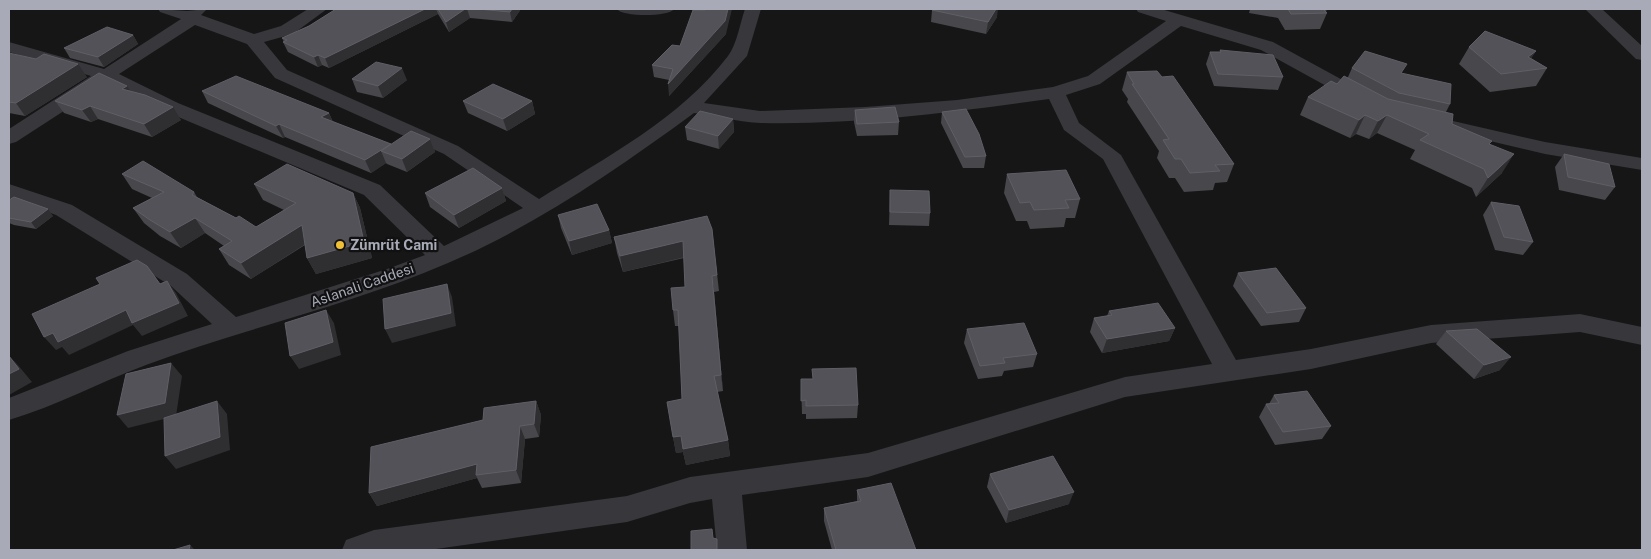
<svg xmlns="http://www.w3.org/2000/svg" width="1651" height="559" font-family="'Public Sans',sans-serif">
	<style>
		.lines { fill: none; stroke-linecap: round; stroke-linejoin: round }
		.minor { fill: #37373c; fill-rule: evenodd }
		.wall { fill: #47474c }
		.shaded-wall { fill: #2f2f32 }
		.building { fill: #525258; stroke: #5f6066 }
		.poi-dot { fill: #efbf35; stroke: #111112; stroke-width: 2 }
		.labels { text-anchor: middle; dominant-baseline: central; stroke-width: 4.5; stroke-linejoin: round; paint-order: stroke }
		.poi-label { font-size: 14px; font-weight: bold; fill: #a8abb7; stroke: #111112; text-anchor: start }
		.street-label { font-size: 14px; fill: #a8abb7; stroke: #111112 }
	</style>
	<rect width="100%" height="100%" fill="#161617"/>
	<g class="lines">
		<!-- minor -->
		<path class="minor" d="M158 9 187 11 207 9 201 15 254 34 281 26 308 9H327L293 34 264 42 287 70 458 146 539 199C605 158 681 118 728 56 737 44 740 23 745 9H761L747 56 704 103 760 111 865 107 957 100 1053 87 1088 76 1166 21 1138 12 1136 9H1161L1273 42 1392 107 1545 142 1642 158V170L1545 154 1379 115 1261 50 1181 26 1100 84 1066 95 1079 123 1121 155 1236 360 1311 349 1431 325 1580 314 1642 327V345L1580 332 1431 343 1311 369 1125 397 868 477 742 495 747 550H717L712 499 690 503 627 522 429 550H342L346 540 374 530 627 496 690 477 868 453 1125 377 1212 364 1103 159 1064 130 1049 99C954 112 857 125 761 123 739 122 716 116 694 113 616 170 537 225 448 263 351 305 246 328 146 365 100 382 56 406 9 420V398L128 351 212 324 171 286 56 215 9 198V184L72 205 187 274 236 317 387 269 425 255 364 195 164 111 107 83 16 142 9 144V129L91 76 9 52V42L104 69 181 19 160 12ZM195 25 247 44 275 78 444 154 523 208 444 246 380 185 178 103 119 74Z
			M617 9H674C669 17 622 17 617 9Z
			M1585 9H1602L1642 46V60L1636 59Z"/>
	</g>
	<!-- wall -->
	<path class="wall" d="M336 9H521L512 22 470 18 449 32 438 14 329 68 322 65 318 67 288 52 283 42H284L282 38 309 26Z
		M1250 9H1327L1326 12 1327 13 1320 29 1285 30 1278 18 1249 13Z
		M932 10 997 17 986 34 931 22Z
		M726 34 669 96V80L654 77 652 65 680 46Z
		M133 35 138 44 104 67 70 58 64 48Z
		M1469 47 1536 51 1531 58 1547 68 1536 86 1490 92 1459 64Z
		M1220 50 1283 77 1278 90 1214 86 1206 64 1210 52H1220Z
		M9 53 87 77 25 116 9 113Z
		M1352 68 1403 74 1450 104 1446 112 1452 124 1490 144 1502 173 1476 197 1472 188 1410 159 1415 150 1377 133 1369 139 1356 134 1350 138 1300 115 1308 97 1337 84 1348 77Z
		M1127 72 1162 77 1234 164 1227 182 1215 183 1213 190 1184 192 1175 178H1169L1157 158 1159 151 1127 102 1128 99 1122 90Z
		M352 79 407 80 383 98 357 92Z
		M130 91 181 120 152 137 98 119 91 122 64 113 55 101Z
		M202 91 329 113 333 122 391 144 430 139 435 152 407 172 387 164 386 163 371 173 285 137 283 138 208 103Z
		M463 101H532L535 114 507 131 468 113Z
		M855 110 899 122 898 135 857 136 854 122Z
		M942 112 986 156 984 168H963L941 123Z
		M733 119 734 132 719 149 687 140 685 127Z
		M1564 154 1615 187 1605 200 1559 190 1555 167Z
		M122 174 194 192 197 197 236 218 256 227 284 210 263 200 254 184 353 193 360 208 372 258 316 274 307 258 305 245 251 279 229 265 219 249 224 246 205 233 181 248 160 236 144 223 133 208 152 198 132 189Z
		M1007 174 1080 199 1075 218H1066L1064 227 1030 229 1027 221H1016L1004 193Z
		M502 188 506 201 459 228 430 207 425 193Z
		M890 190 930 213 929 226 889 225Z
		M9 200 53 216 36 229 14 225 9 223Z
		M1491 202 1533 242 1523 255 1495 250 1483 215Z
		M558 215 609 230 612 243 572 255 561 228Z
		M712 229 719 291 714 292 723 391 717 392 728 440 730 456 686 465 683 452 676 453 673 437 682 399 679 326H675L673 310 685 287 684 258 623 272 617 253 614 237Z
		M1238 273 1306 308 1299 322 1261 326 1233 286Z
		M1109 311 1175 328 1169 341 1102 353 1090 332 1094 318 1107 316Z
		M967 329 1037 354 1033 367 1004 371 1002 376 978 379 964 343Z
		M1446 331 1500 370 1474 379 1436 344Z
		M801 379 858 405 857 418 806 419V414H802Z
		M1274 395 1331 426 1322 439 1275 445 1259 417 1266 404H1269Z
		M536 401 541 415 539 437 525 439 521 483 482 488 477 478 377 506 369 493 483 420Z
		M990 474 1069 504 1006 523 987 487Z
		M857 490 916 550H832L824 521V508L857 501Z"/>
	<!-- shaded-wall -->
	<path class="shaded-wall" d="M425 9H436L438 14 329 68 325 58Z
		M465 9H467L470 18 449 32 446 22Z
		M512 9H521L512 22 510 12Z
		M728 9H732L726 34 669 96 668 84Z
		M996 9H998L997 17 986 34 988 22Z
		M133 35 138 44 104 67 98 57Z
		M1536 51 1525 68 1528 57Z
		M318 55 322 65 318 67 314 57Z
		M78 64 87 77 25 116 16 103Z
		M402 68 407 80 383 98 378 86Z
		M127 86 135 99 122 89Z
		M532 101 535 114 507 131 503 119Z
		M90 106 98 119 91 122 82 110Z
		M173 107 181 120 152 137 144 124Z
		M329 113 334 125 321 117Z
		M1365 115 1356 134 1350 138 1359 120Z
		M1387 115 1377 133 1369 139 1378 121Z
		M733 119 734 132 719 149 718 136Z
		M279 124 285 137 283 138 276 126Z
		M430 139 435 152 407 172 402 159Z
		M391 144 381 151 386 163 371 173 365 160Z
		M1514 154 1502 173 1476 197 1488 178Z
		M502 188 506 201 459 228 454 215Z
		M353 193 360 208 372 258 316 274 307 258Z
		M48 209 53 216 36 229 31 222Z
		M195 218 205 233 181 248 170 232Z
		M302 225 310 241 251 279 241 263Z
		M609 230 612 243 572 255 569 241Z
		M683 241 685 257 623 272 620 256Z
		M712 276 714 292 723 391 721 375Z
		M167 281 176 293 188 316 142 336 133 325 69 355 62 347 56 350 44 337Z
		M447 284 452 297 456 326 392 343 385 329Z
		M326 310 334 323 341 355 299 369 290 356Z
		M1175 328 1169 341 1102 353 1107 339Z
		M9 356 17 364 32 382 9 395Z
		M1511 357 1500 370 1474 379 1484 365Z
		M171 363 182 376 176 416 128 428 117 415Z
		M217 401 227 414 230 450 176 469 165 456Z
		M536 401 541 415 539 437 534 424Z
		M520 426 525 439 521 483 516 470Z
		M681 436 728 440 730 456 686 465 683 452 676 453 673 437Z
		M477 464 476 475 477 478 377 506 369 493Z
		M1074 492 1069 504 1006 523 1009 510Z
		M190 545 195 550H189Z"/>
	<!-- building -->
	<path class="building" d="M336 9H425L325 58 318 55 314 57 283 42 287 40 282 38 309 26Z
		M438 9H465L446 22Z
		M478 9H512L510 12Z
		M706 9H728L725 21 668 84 673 69 652 65 672 45 680 46 693 10H705Z
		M934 9H996L988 22 932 10Z
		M1288 9H1323L1327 13 1291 14Z
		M107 27 133 35 98 57 64 48Z
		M1485 31 1536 51 1528 57 1547 68 1501 74 1469 47Z
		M1220 50 1273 55 1283 77 1218 74 1210 52H1221Z
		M1365 51 1407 64 1401 73 1451 84 1450 104 1399 93 1352 68Z
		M9 53 36 59 44 54 78 64 16 103 9 102Z
		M376 62 402 68 378 86 352 79Z
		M1157 71 1162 77 1173 76 1234 164 1215 165 1220 171 1190 173 1181 159H1175L1163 140 1169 139 1132 84H1134L1127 72Z
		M99 73 127 86 122 89 145 95 173 107 144 124 90 106 82 110 55 101Z
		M236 76 329 113 321 117 391 144 365 160 279 124 276 126 202 91Z
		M1344 76 1388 99 1453 114 1452 124 1492 141 1489 144 1514 154 1488 178 1484 169 1420 140 1429 134 1387 115 1378 121 1365 115 1359 120 1308 97 1331 81 1337 84Z
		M493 84 532 101 503 119 463 101Z
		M895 107 899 122 857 124 855 110Z
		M966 109 979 134 986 156 965 157 942 112Z
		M700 111 733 119 718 136 685 127Z
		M411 131 430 139 402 159 381 151Z
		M1564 154 1609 164 1615 187 1568 177Z
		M143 161 194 192 192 195 236 218 239 216 256 227 296 203 254 184 287 164 353 193 364 242 307 258 302 225 241 263 219 249 232 241 195 218 170 232 150 220 133 208 164 192 122 174Z
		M473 168 502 188 454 215 425 193Z
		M1066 170 1080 199 1065 200 1069 208 1034 210 1030 202 1020 203 1007 174Z
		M890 190 929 191 930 213 890 212Z
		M14 197 48 209 31 222 9 218V200Z
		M1491 202 1519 206 1533 242 1504 237Z
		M597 204 609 230 569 241 558 215Z
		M707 216 712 229 717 275 712 276 721 375 714 376 728 440 683 449 681 436 673 437 667 402 682 399 678 310H673L671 288 685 287 683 241 620 256 614 237Z
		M137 260 147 266 160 284 167 281 179 303 132 323 126 310 58 342 53 333 44 337 32 314 100 284 96 278Z
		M1276 268 1306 308 1267 313 1238 273Z
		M447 284 451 313 385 329 383 299Z
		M1158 303 1175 328 1107 339 1094 318 1112 315 1109 311Z
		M326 310 333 342 290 356 285 323Z
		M1024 323 1037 354 1003 358 1005 363 980 366 967 329Z
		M1477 329 1511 357 1484 365 1446 331Z
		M9 356 19 369 9 374Z
		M171 363 165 403 117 415 126 374Z
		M856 368 858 405 806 406V400L801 401V379H813L812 369Z
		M1307 391 1331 426 1283 432 1266 404 1279 403 1274 395Z
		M217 401 220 437 165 456 164 418Z
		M536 401 534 424 520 426 516 470 476 475 477 464 369 493 371 447 483 420 484 408Z
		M1053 456 1074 492 1009 510 990 474Z
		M891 483 916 550H836L824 508 861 501 857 490Z
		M712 529 713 538 717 539V550H691V531Z
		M190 545 189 550H173Z"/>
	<!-- markers -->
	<circle class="poi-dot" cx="340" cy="245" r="5"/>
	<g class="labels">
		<!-- poi labels -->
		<g class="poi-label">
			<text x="350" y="245">Zümrüt Cami</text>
		</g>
		<!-- street labels -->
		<g class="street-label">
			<text transform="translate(362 285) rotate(-19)">Aslanali Caddesi</text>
		</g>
	</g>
	<!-- border -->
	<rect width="1651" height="559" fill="none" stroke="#a8abb7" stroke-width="20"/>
</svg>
